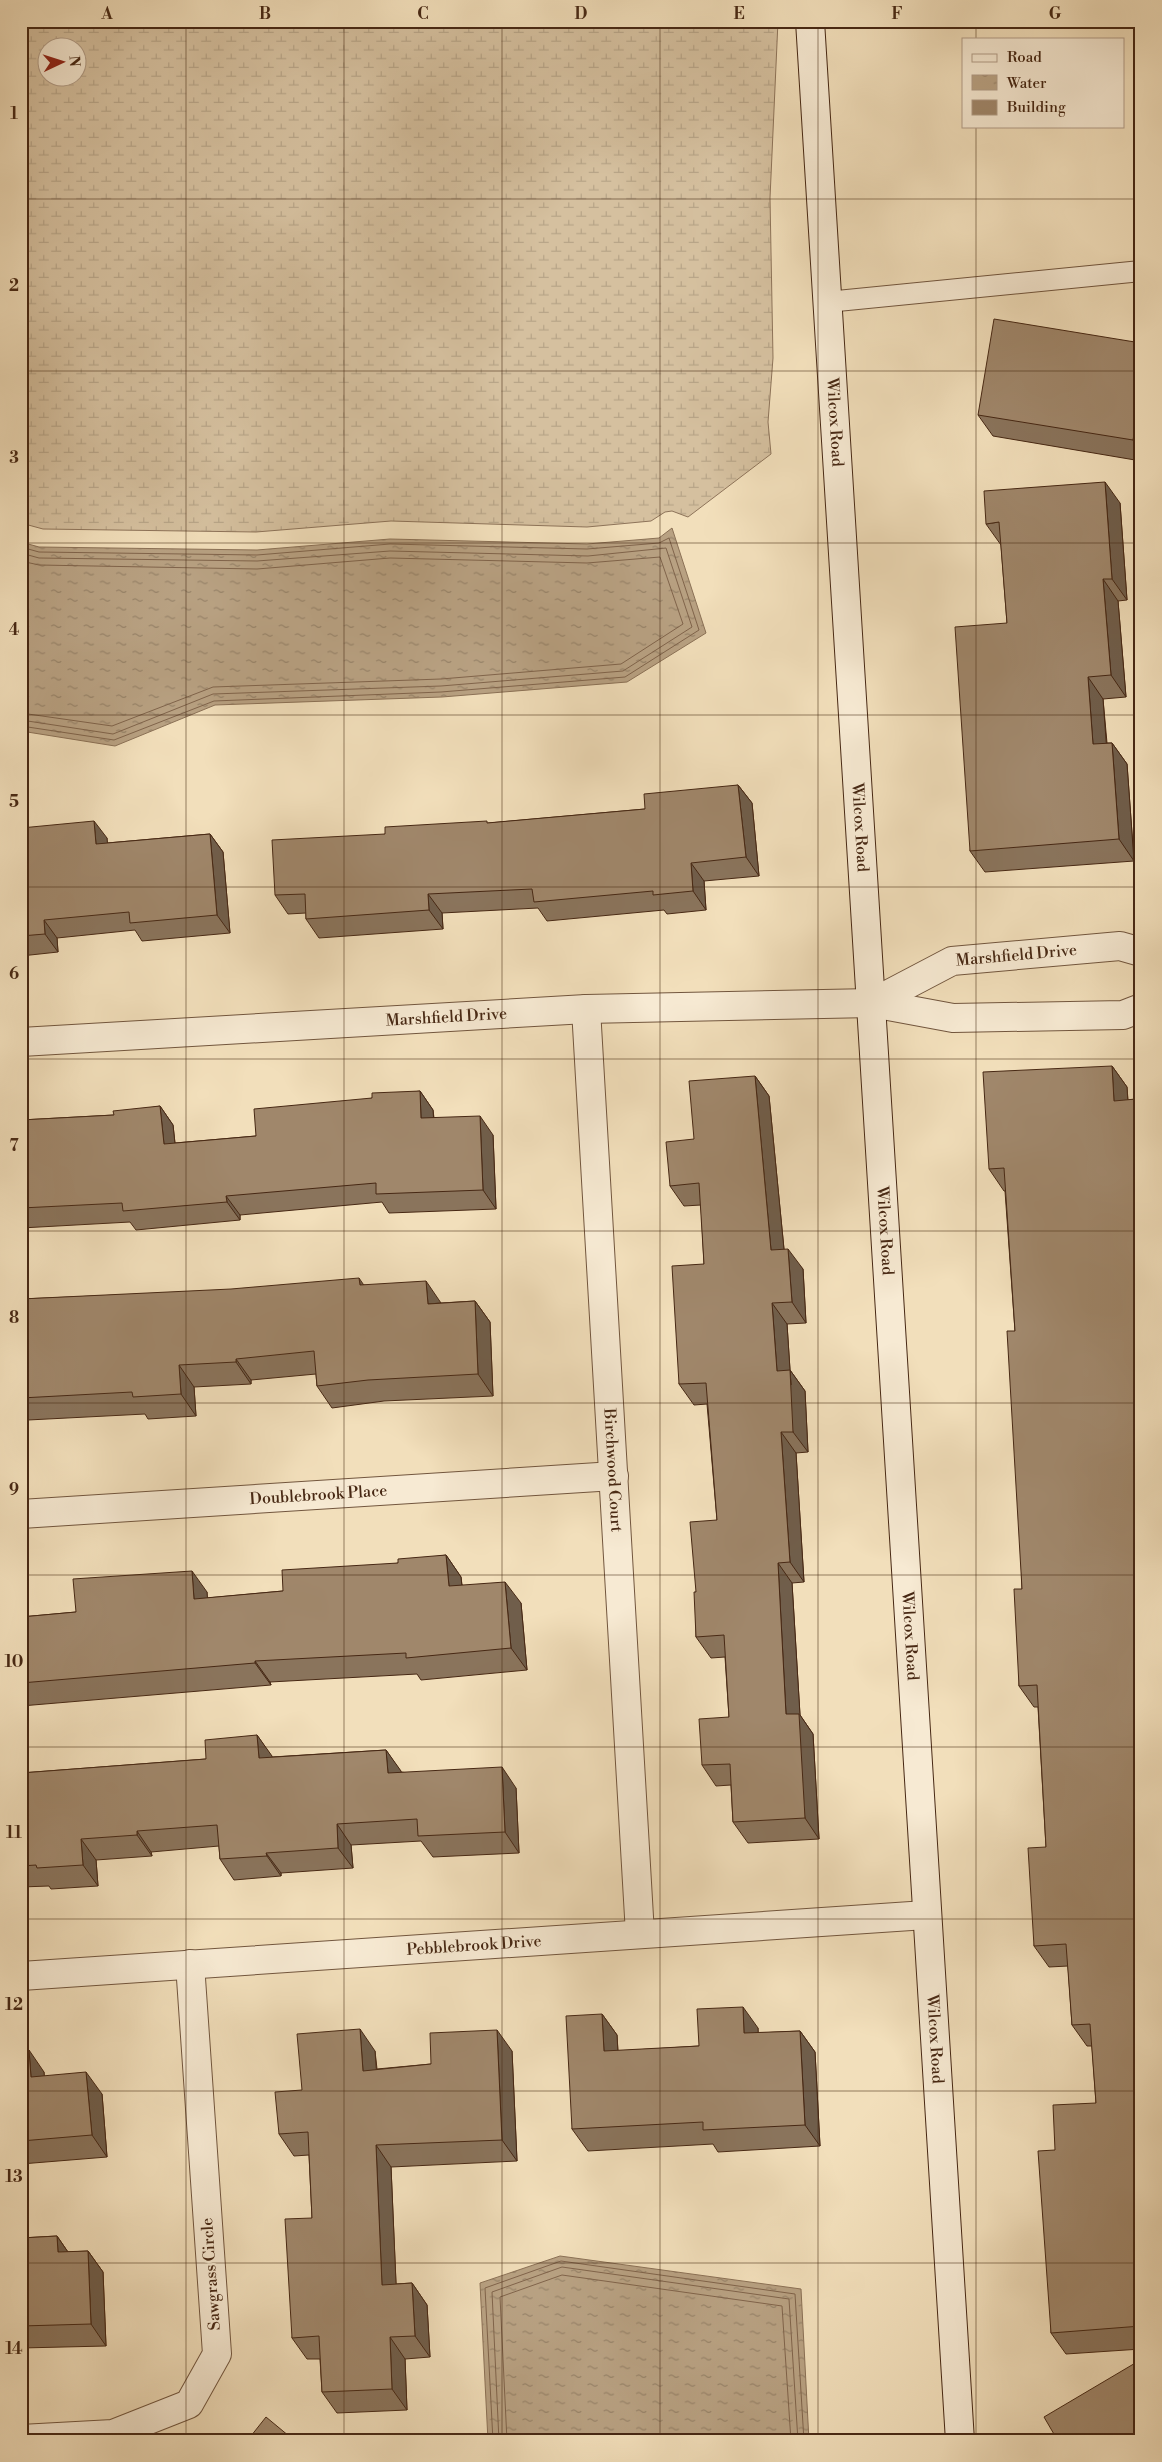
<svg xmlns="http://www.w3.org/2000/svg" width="1162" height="2462" font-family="'Libre Bodoni',serif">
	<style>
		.wetland { fill: url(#wetland-marsh); stroke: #8e745a; fill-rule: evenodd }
		.water { fill: url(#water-ripples); stroke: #8b7156 }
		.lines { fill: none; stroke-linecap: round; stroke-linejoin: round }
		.shore { stroke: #80644b; stroke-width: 1 }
		.lane-casing { stroke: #72563e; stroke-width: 22 }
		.street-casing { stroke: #72563e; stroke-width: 30 }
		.secondary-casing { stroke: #472814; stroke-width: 30 }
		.lane { stroke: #f7ead3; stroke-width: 20 }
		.street { stroke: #f7ead3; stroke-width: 28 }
		.secondary { stroke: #f7ead3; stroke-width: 28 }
		.wall { fill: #8a745c; stroke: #472814 }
		.shaded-wall { fill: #705e4b; stroke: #472814 }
		.building { fill: #a0876b; stroke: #472814 }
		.grid { fill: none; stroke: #472814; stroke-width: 1; stroke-opacity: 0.55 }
		.labels { text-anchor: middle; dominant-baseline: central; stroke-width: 4.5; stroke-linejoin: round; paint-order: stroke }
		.street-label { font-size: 16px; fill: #472814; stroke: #f7ead3 }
		.neatline { fill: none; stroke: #472814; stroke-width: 2 }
		.grid-label { font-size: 16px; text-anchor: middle; font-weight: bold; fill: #472814 }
	</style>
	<defs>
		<pattern id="wetland-marsh" width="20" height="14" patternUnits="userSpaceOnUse" patternTransform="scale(1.25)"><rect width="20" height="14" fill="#d5c09f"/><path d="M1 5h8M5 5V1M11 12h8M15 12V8" fill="none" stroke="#b8a588"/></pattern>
		<pattern id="water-ripples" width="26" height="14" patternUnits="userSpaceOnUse" patternTransform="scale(1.25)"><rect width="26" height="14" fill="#b8a182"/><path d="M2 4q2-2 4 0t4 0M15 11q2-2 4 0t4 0" fill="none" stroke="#978369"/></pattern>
	</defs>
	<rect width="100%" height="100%" fill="#f2dfbb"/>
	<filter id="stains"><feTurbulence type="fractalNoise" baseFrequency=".004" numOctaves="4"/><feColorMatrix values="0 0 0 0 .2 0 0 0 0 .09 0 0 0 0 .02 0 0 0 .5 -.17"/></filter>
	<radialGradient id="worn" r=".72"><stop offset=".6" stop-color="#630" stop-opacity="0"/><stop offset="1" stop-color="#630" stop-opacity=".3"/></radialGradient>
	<!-- wetland -->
	<path class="wetland" d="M21 21H778L770 198 773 358 768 422 771 454 688 517 672 511 665 512 651 521 587 527 391 521 256 532 43 529 21 523ZM48 48H78V78H48Z"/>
	<!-- water -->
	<path class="water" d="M672 528 706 633 627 682 442 697 215 705 115 746 21 731V542L39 547 257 550 390 539 587 544 659 538Z
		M560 2256 801 2289 809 2441H488L480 2283Z"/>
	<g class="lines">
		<!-- shore -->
		<path class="shore" d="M21 547 39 552 257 555 390 544 587 549 659 543 669 538 699 630 625 677 441 692 214 701 114 740 21 726
			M21 553 39 558 257 561 390 551 588 556 666 548 692 627 623 671 441 686 213 694 113 734 21 720
			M21 561 39 565 257 569 390 558 587 563 660 557 683 624 621 664 441 679 213 687 112 726 21 713
			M493 2441 485 2288 561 2261 795 2294 804 2441
			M499 2441 492 2292 562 2267 789 2299 798 2441
			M507 2441 500 2297 562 2275 782 2306 791 2441"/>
		<defs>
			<path id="lane" d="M827 302 1141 271"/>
			<g id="street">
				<path id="s1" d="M872 1003 952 961 1120 946 1141 952"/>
				<path id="s2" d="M586 1009 640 1934"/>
				<path id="s3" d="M21 1042 586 1009 872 1003 953 1018 1123 1015 1141 1008"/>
				<path id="s4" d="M21 1514 614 1476"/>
				<path id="s5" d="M21 1976 926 1915"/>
				<path d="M21 2439 113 2434 189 2404 217 2354 190 1964"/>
			</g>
			<g id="secondary">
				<path id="s6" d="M810 21 960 2441"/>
			</g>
		</defs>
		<!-- lane casing -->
		<use href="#lane" class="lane-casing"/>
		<!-- street casing -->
		<use href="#street" class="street-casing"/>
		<!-- secondary casing -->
		<use href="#secondary" class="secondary-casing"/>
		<!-- lane -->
		<use href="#lane" class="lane"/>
		<!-- street -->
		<use href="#street" class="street"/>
		<!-- secondary -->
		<use href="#secondary" class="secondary"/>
	</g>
	<!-- wall -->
	<path class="wall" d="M1141 343V461L993 436 978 415Z
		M1120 503 1127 600 1118 601 1126 697 1103 699 1107 743H1112L1127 764 1134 861 985 872 970 851 1007 623 1001 545 986 524Z
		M738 785 752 803 759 876 704 881 706 910 667 914 664 910 547 921 538 908 442 913 443 929 319 938 306 919V913L288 914 275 895 385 834 489 823 645 809Z
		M21 828 107 838V843L210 834 223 852 230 933 142 941 135 930 57 938 58 952 21 956Z
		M1112 1066 1127 1087 1128 1100 1136 1099 1141 1106V2349L1066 2354 1051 2333 1055 2150 1096 2103 1092 2046H1087L1072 2025 1068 1966 1049 1967 1034 1946 1046 1847 1038 1707H1034L1019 1686 1022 1589 1015 1331 1005 1191H1004L989 1169Z
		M755 1076 769 1096 784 1249 803 1269 806 1323 787 1324 790 1370 805 1391 808 1452 796 1453 804 1582 792 1583 800 1715 813 1734 819 1839 748 1843 733 1822 731 1785 716 1786 702 1765 729 1717 725 1657 711 1658 696 1637V1592L717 1520 707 1404 694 1405 679 1384 704 1264 701 1205 684 1206 670 1186 694 1139Z
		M420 1091 433 1110 434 1118 493 1135 496 1209 389 1213 382 1202 240 1215V1220L136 1230 130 1222 21 1228V1120L114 1115 160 1106 173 1125 175 1143 256 1136 372 1098Z
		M364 1285 441 1303 475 1301 490 1322 493 1396 384 1401 332 1408 317 1386 316 1374 251 1380V1384L194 1387 196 1416 148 1419 145 1414 28 1420 21 1410V1299Z
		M446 1555 461 1577 462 1585 521 1603 527 1670 421 1680 417 1674 270 1682 271 1685 21 1706V1617L76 1612 207 1592V1598L283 1591 398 1563Z
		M257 1735 272 1757 386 1750 401 1772 516 1788 519 1853 433 1857 421 1841 351 1845 353 1868 281 1873V1876L234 1880 220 1859 219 1846 151 1852 152 1856 96 1860 98 1886 51 1889 49 1886 21 1887V1773L206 1759Z
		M602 2014 617 2035 618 2051 699 2046 758 2028V2033L800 2031 815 2052 820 2146 718 2152 713 2144 588 2151 572 2129Z
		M21 2051 44 2072V2076L102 2094 107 2157 21 2164Z
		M375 2051 377 2069 431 2064 512 2051 517 2161 391 2167 396 2284 412 2283 427 2305 430 2357 405 2359 407 2410 337 2413 322 2392 320 2359H307L292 2338 312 2218 309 2155 294 2156 279 2134 302 2090Z
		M57 2236 68 2252 88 2251 103 2272 106 2346 21 2348V2238Z"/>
	<!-- shaded-wall -->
	<path class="shaded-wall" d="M1141 395V451L1133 440Z
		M1105 482 1120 503 1127 600 1112 579Z
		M1103 579 1118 601 1126 697 1111 675Z
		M1088 677 1103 699 1108 766 1093 744Z
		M1112 743 1127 764 1134 861 1119 839Z
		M738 785 752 803 759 876 746 857Z
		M94 821 107 838 109 862 96 844Z
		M210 834 223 852 230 933 217 915Z
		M691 863 704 881 706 910 693 891Z
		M428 894 442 913 443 929 429 910Z
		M44 920 57 938 58 952 45 934Z
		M1112 1066 1127 1087 1129 1122 1114 1101Z
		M755 1076 769 1096 786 1270 771 1250Z
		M420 1091 433 1110 435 1137 421 1118Z
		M1136 1099 1141 1106V1163L1140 1161Z
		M160 1106 173 1125 177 1163 164 1144Z
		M480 1116 493 1135 496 1209 483 1190Z
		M1136 1161 1141 1167V1229Z
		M226 1196 240 1215V1220L227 1202Z
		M788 1249 803 1269 806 1323 792 1302Z
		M359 1278 374 1300 360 1285Z
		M426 1281 441 1303 428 1304Z
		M475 1301 490 1322 493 1396 478 1374Z
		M772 1303 787 1324 791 1385 790 1370 805 1391 808 1452 793 1432 777 1371Z
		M236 1359 251 1380V1384L236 1362Z
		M179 1365 194 1387 196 1416 181 1394Z
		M781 1432 796 1453 804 1582 790 1562Z
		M446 1555 461 1577 464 1608 449 1586Z
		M778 1563 792 1583 800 1715 813 1734 819 1839 805 1818 786 1714Z
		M192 1571 207 1592 209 1620 194 1599Z
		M505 1582 521 1603 527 1670 511 1648Z
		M255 1661 270 1682 271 1685 255 1663Z
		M257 1735 272 1756 273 1779 259 1758Z
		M386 1750 401 1771 402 1793 388 1773Z
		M502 1767 516 1788 519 1853 505 1832Z
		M337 1824 351 1845 353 1868 338 1848Z
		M137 1831 151 1852 152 1856 137 1835Z
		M81 1839 96 1860 98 1886 83 1865Z
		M266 1853 281 1873V1876L267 1856Z
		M743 2007 758 2028 759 2055 744 2033Z
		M602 2014 617 2035 619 2073 604 2051Z
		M360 2029 375 2051 378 2092 363 2071Z
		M497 2030 512 2051 517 2161 502 2140Z
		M800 2031 815 2052 820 2146 805 2125Z
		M29 2050 44 2072 46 2098 31 2077Z
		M86 2072 102 2094 107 2157 92 2135Z
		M376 2145 391 2167 397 2306 382 2285Z
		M57 2236 72 2258 58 2252Z
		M88 2251 103 2272 106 2346 91 2324Z
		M412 2283 427 2305 430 2357 415 2336Z
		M390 2337 405 2359 407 2410 392 2389Z"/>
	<!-- building -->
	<path class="building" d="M994 319 1141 343V395L1133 440 978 415Z
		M1105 482 1112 579H1103L1111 675 1088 677 1093 744 1112 743 1119 839 970 851 955 627 1007 623 999 522 986 524 984 491Z
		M738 785 746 857 691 863 693 891 653 895V891L534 902 532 889 428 894 429 910 306 919 305 894 275 895 272 840 385 834V827L487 821V823L645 809 644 794Z
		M94 821 96 844 210 834 217 915 130 923 129 912 44 920 45 934 21 936V828Z
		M1112 1066 1114 1101 1136 1099 1140 1161H1136L1141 1229V2326L1051 2333 1038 2151 1055 2150 1053 2105 1096 2103 1090 2024 1072 2025 1066 1944 1034 1946 1028 1848 1046 1847 1037 1685 1019 1686 1014 1589H1022L1007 1331H1015L1004 1168 989 1169 983 1072Z
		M755 1076 771 1250 788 1249 792 1302 772 1303 777 1371 790 1370 793 1432H781L790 1562 778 1563 786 1714H799L805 1818 733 1822 730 1764 702 1765 699 1719 729 1717 724 1635 696 1637 694 1592H696L690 1522 717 1520 706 1383 679 1384 672 1266 704 1264 699 1183 670 1186 666 1142 694 1139 689 1081Z
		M420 1091 421 1118 480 1116 483 1190 376 1194V1183L226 1196 227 1202 123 1211 122 1203 21 1208V1120L114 1115 113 1111 160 1106 164 1144 256 1136 254 1109 372 1098V1093Z
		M359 1278 360 1285 426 1281 428 1304 475 1301 478 1374 368 1380 317 1386 314 1351 236 1359V1362L179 1365 181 1394 133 1397 132 1392 21 1398V1299L231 1289Z
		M446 1555 449 1586 505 1582 511 1648 406 1658V1653L255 1661V1663L21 1683V1617L76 1612 73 1579 192 1571 194 1599 283 1591 282 1570 398 1563V1559Z
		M257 1735 259 1758 386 1750 388 1773 502 1767 505 1832 418 1836 417 1819 337 1824 338 1848 266 1853 267 1856 220 1859 217 1825 137 1831V1835L81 1839 83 1865 37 1868 36 1865 21 1866V1773L206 1759 205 1740Z
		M743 2007 744 2033 800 2031 805 2125 703 2130V2122L572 2129 566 2016 602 2014 604 2051 699 2046 697 2009Z
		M360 2029 363 2071 431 2064 430 2033 497 2030 502 2140 376 2145 382 2285 412 2283 415 2336 390 2337 392 2389 322 2392 319 2336 292 2338 285 2219 312 2218 308 2132 279 2134 275 2092 302 2090 297 2034Z
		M29 2050 31 2077 86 2072 92 2135 21 2141V2051Z
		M57 2236 58 2252 88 2251 91 2324 21 2326V2238Z
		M1137 2362 1141 2369V2441H1058L1044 2417Z
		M266 2417 295 2441H247Z"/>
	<!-- grid -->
	<path class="grid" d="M186 21V2441M344 21V2441M502 21V2441M660 21V2441M818 21V2441M976 21V39M976 126V2441M21 199H1141M21 371H1141M21 543H1141M21 715H1141M21 887H1141M21 1059H1141M21 1231H1141M21 1403H1141M21 1575H1141M21 1747H1141M21 1919H1141M21 2091H1141M21 2263H1141"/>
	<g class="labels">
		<!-- street labels -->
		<g class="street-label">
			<text stroke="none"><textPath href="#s6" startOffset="402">Wilcox Road</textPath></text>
			<text stroke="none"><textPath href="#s6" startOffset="808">Wilcox Road</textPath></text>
			<text stroke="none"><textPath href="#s1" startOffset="155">Marshfield Drive</textPath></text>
			<text stroke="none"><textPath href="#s3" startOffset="426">Marshfield Drive</textPath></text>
			<text stroke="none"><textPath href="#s6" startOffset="1212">Wilcox Road</textPath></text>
			<text stroke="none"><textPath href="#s2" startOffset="462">Birchwood Court</textPath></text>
			<text stroke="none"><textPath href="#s4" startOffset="298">Doublebrook Place</textPath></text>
			<text stroke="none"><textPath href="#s6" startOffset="1618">Wilcox Road</textPath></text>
			<text stroke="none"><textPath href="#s5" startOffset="454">Pebblebrook Drive</textPath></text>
			<text stroke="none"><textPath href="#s6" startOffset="2022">Wilcox Road</textPath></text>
			<text transform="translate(211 2274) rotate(-94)">Sawgrass Circle</text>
		</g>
	</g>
	<!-- margin -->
	<rect width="1162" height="2462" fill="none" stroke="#f2dfbb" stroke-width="55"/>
	<!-- legend -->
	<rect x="962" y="38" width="162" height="90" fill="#f7ead3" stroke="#b19c87"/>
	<rect x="972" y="54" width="25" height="8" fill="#f7ead3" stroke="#b19c87"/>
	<text x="1007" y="62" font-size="15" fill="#472814">Road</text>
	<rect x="972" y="75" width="25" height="15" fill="url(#water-ripples)" stroke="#b19c87"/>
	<text x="1007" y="88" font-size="15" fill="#472814">Water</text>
	<rect x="972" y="100" width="25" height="15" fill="#a0876b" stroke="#b19c87"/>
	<text x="1007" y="112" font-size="15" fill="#472814">Building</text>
	<!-- north arrow -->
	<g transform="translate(62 62) rotate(86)"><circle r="24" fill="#f7ead3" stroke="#b19c87"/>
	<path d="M0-4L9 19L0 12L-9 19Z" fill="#8f2418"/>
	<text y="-8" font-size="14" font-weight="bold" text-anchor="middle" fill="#472814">N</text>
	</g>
	<rect x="28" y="28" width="1106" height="2406" class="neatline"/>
	<g class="grid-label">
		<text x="107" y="19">A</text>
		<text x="265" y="19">B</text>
		<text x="423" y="19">C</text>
		<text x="581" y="19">D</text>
		<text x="739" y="19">E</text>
		<text x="897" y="19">F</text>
		<text x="1055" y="19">G</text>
		<text x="14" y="119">1</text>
		<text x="14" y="291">2</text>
		<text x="14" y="463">3</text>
		<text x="14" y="635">4</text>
		<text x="14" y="807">5</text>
		<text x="14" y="979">6</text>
		<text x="14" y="1151">7</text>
		<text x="14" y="1323">8</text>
		<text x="14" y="1495">9</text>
		<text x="14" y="1667">10</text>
		<text x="14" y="1838">11</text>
		<text x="14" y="2010">12</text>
		<text x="14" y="2182">13</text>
		<text x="14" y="2354">14</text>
	</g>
	<rect width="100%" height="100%" filter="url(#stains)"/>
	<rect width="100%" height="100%" fill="url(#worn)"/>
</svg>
